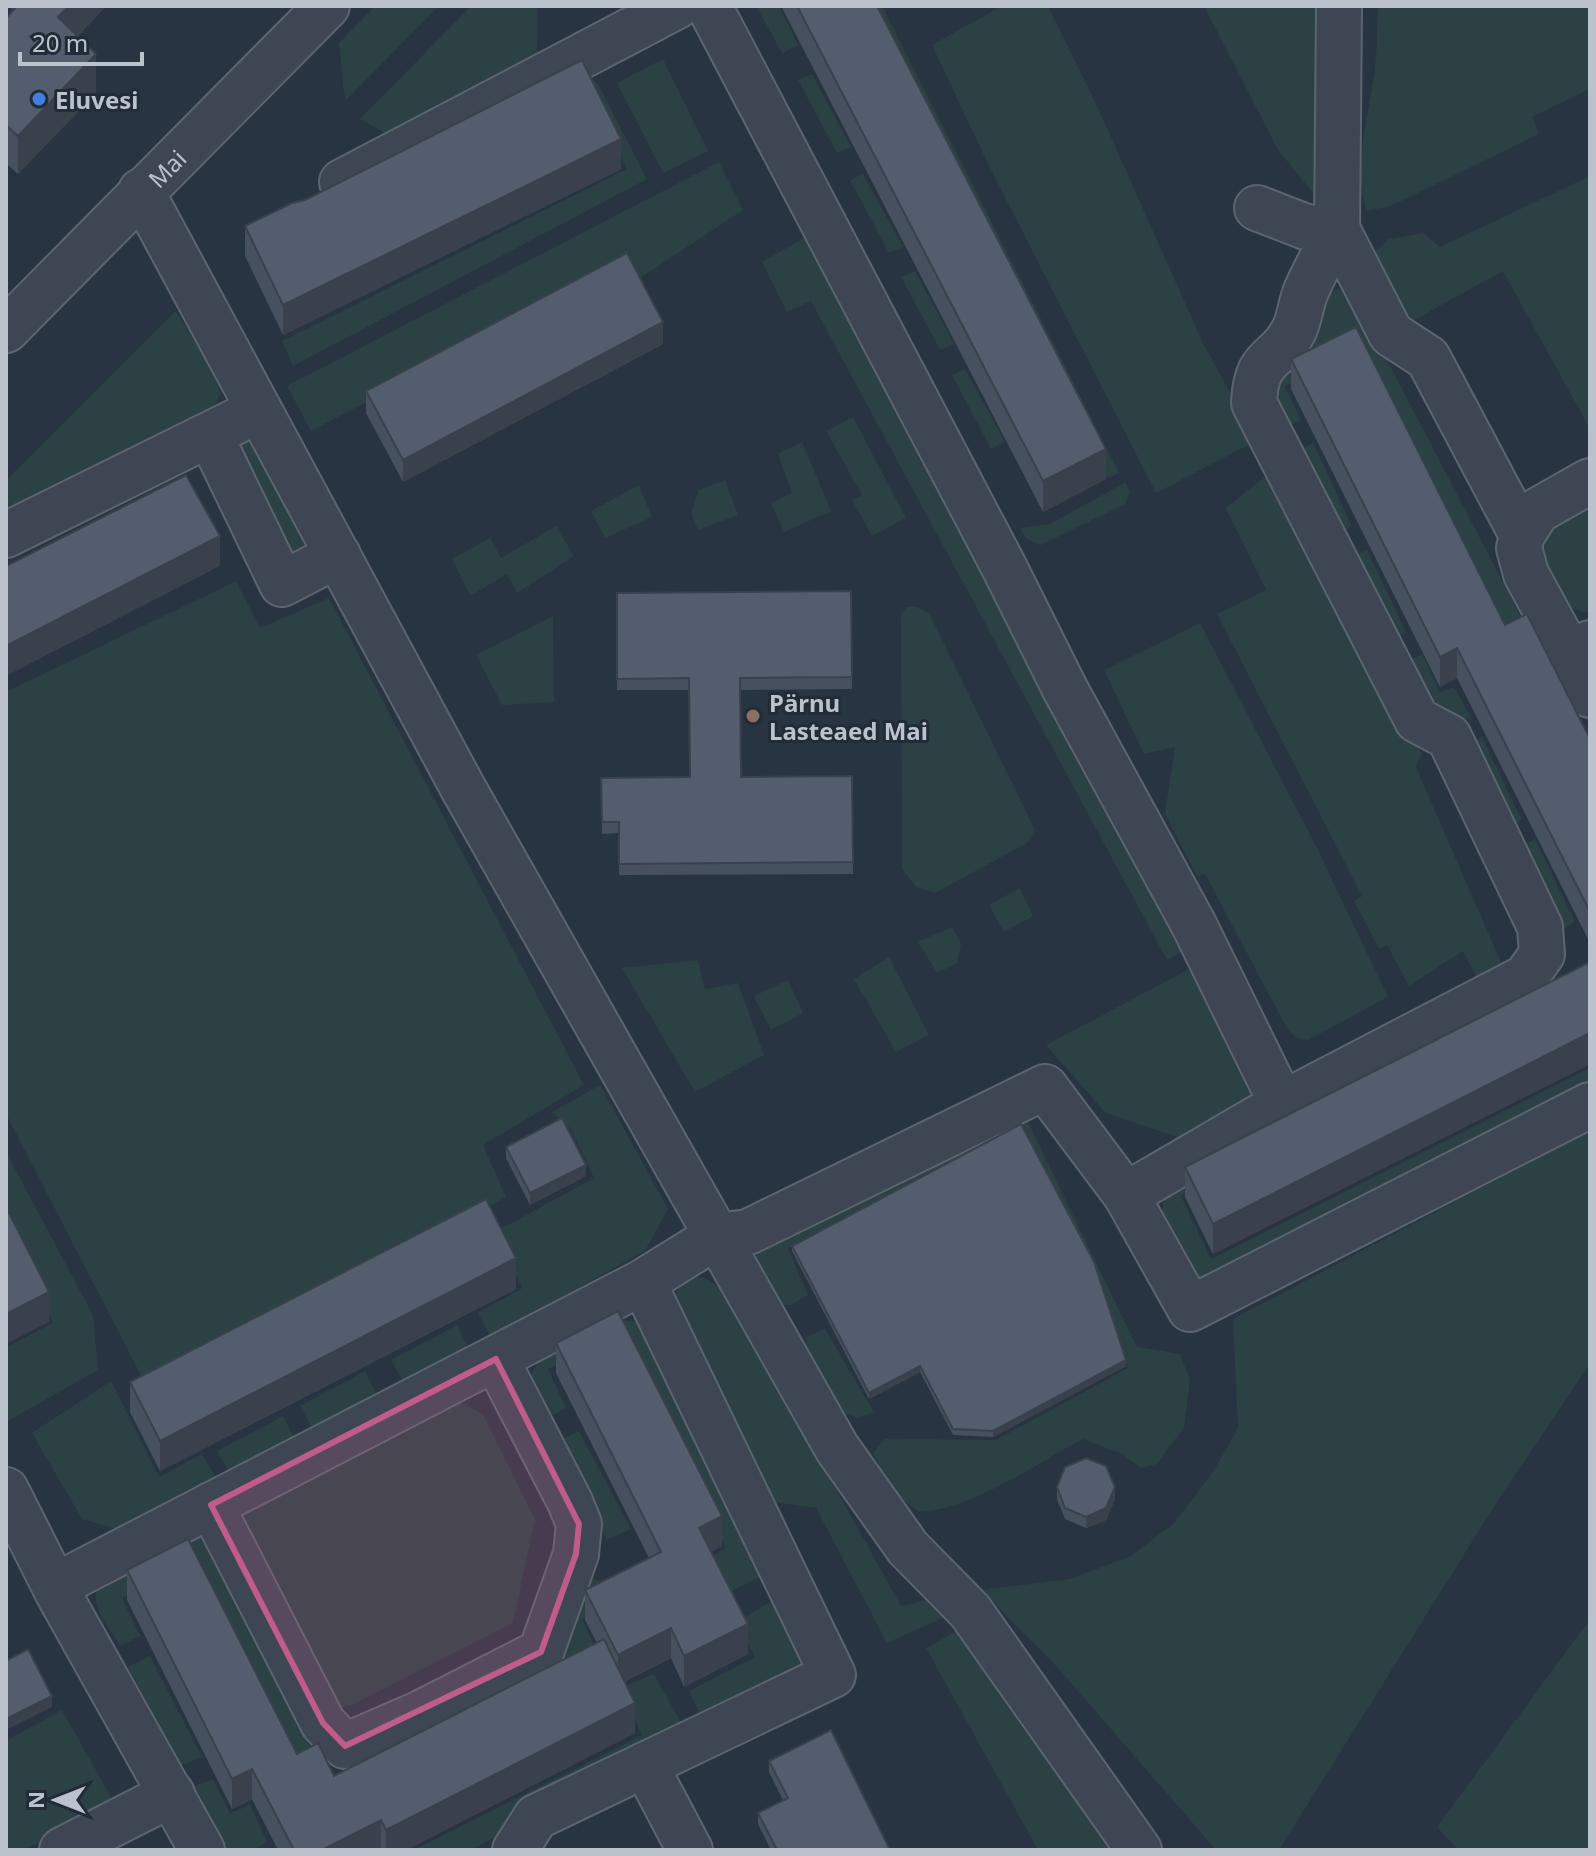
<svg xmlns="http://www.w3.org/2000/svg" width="1596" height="1856" font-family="'Noto Sans',sans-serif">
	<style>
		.green { fill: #2b4143 }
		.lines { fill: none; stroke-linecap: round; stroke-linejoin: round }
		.minor-casing { stroke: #5c6470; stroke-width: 48 }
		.minor { stroke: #3d4652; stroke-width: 44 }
		.wall { fill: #47505e }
		.shaded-wall { fill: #3a414c }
		.building { fill: #535d6d; stroke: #3a414c; stroke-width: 2 }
		.marked { fill: #bf5c88; fill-opacity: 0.2; stroke: #bf5c88; stroke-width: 6; stroke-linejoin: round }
		.shop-dot { fill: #3f7fe0; stroke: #222b38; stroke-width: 3 }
		.education-dot { fill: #8d6e63; stroke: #222b38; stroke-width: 3 }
		.labels { text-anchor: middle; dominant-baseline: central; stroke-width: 6; stroke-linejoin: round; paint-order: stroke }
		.poi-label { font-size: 24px; font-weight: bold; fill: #bbc2cc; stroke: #222b38; text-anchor: start }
		.street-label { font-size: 24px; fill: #bbc2cc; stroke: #222b38 }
	</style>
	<rect width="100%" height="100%" fill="#293442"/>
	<!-- green -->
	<path class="green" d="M375 6H439L345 101 339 43Z
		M471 6H538L537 57 388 135 360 119Z
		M756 6H779L798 45 782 53Z
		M866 6H882L1119 473 1108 478Z
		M1002 6H1048L1098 108 1203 343 1256 441 1156 493 989 166 932 45Z
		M1204 6H1327L1328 30 1314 194 1278 150Z
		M1378 6H1590V89L1532 117 1539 134 1391 206 1367 211C1351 173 1370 110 1375 69 1377 48 1377 27 1378 6Z
		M663 59 708 151 663 173 617 83Z
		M812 74 851 147 837 153 798 80Z
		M587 75 598 84 647 179 293 366 282 341 627 169 584 85Z
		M719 162 743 210 637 280 627 266 311 431 287 386Z
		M863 174 903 247 889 253 850 180Z
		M1590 176V429L1503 271 1405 325 1372 254 1389 239 1423 233 1440 247Z
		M804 238H811L1187 948 1167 960 811 301 787 312 762 262Z
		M915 271 954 344 940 350 901 277Z
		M1337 289 1352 293 1530 634 1510 645 1355 351 1285 386 1301 420 1280 429 1268 371 1319 299Z
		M176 311 210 366 221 394 205 420 6 519V480Z
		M965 369 1005 442 991 449 952 375Z
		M853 417 906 518 872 536 852 500 862 495 826 431Z
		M243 438 258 444 304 531 306 547 293 555 234 445Z
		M802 442 831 511 784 532 771 503 792 493 778 454Z
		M1313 443 1352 526 1336 536 1302 449Z
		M1274 469 1369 664 1422 754 1416 767 1503 967 1480 983 1463 951 1409 986 1387 945 1379 949 1354 901 1362 896 1217 614 1266 590 1226 508Z
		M725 480 738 515 698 530 691 513 699 490Z
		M1126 482 1130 492 1125 504 1041 545 1027 539 1020 528 1050 524Z
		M639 485 652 517 605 538 591 511Z
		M1590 492V613H1587L1563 605C1557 593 1541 573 1541 560 1540 524 1564 510 1590 492Z
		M556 526 574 556 517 593 507 574 470 596 452 559 490 538 501 558Z
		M1367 550 1406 632 1390 642 1356 555Z
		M236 581 260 628 329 598 584 1085 483 1145 506 1197 148 1389 6 1114V692Z
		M907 607H916L929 613 1035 830 1027 843 935 893 916 887 902 869 901 613Z
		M553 616 554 702 502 705 476 655Z
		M1200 623 1317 848 1388 997 1308 1040 1297 1038 1288 1030 1205 874 1197 876 1165 814 1175 747 1144 754 1104 670Z
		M1422 654 1440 692 1454 687 1471 717 1453 726 1422 704 1410 660Z
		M1482 737 1522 820 1505 829 1471 743Z
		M1535 839 1575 922 1559 932 1524 845Z
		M1020 888 1033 916 1004 932 989 905Z
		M952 927 961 944 957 963 937 973 918 942Z
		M889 957 929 1035 896 1052 854 979Z
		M698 960 705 989 738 983 764 1055 695 1092 622 968Z
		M1195 966 1263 1090 1186 1140 1106 1113 1046 1045Z
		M788 980 803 1013 771 1030 754 996Z
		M1590 1068V1093L1200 1283 1163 1214V1191L1217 1178 1181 1196 1211 1259Z
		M600 1085 668 1209 645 1251 490 1336 478 1313 522 1288 495 1232 594 1178 571 1129 552 1112Z
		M1013 1117 1026 1118 1137 1347 1180 1354 1190 1380 1184 1427 1157 1464 1141 1468 1122 1454 1083 1439C1033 1465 976 1508 919 1512L894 1493 873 1453 885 1439 996 1440 1128 1368 1100 1278Z
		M1008 1119 1015 1129 788 1248 808 1295 791 1305H779L754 1261 761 1244Z
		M1590 1130V1364L1500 1497 1279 1850H1216L1058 1668 981 1590 1070 1579 1131 1556 1174 1523 1213 1472 1238 1428 1233 1319Z
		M6 1152 93 1315 98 1370 6 1422V1347L53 1323 6 1231Z
		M692 1277 705 1278 726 1291 901 1606 932 1599 949 1615 887 1643 816 1508 772 1502 672 1313C675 1295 676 1286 692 1277Z
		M617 1320 634 1321 644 1327 771 1571 722 1596 704 1561 726 1548 618 1338 548 1369 566 1408 546 1419 528 1383 539 1359Z
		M457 1325 470 1352 406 1387 391 1360Z
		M825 1329 874 1412 858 1418 843 1413 806 1348V1337Z
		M365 1371 378 1397 315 1433 300 1406Z
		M111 1381 159 1477 202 1454 219 1483 126 1532 82 1519 32 1433Z
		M451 1401 466 1404 484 1416 535 1519 513 1623 352 1705 336 1708 243 1520 247 1511Z
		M283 1416 296 1442 232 1477 217 1451Z
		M579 1431 631 1529 607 1540 556 1442Z
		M199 1533 208 1537 325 1751 298 1781 190 1566 122 1598 140 1636 120 1646C105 1620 86 1606 102 1578Z
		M588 1579C604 1578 608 1587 617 1600L582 1619 604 1666 569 1685 556 1660Z
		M784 1594 804 1656 802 1672 705 1725 689 1691 755 1657 736 1622Z
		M1590 1619V1850H1458L1437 1827Z
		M960 1629 1129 1850H1038L926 1648Z
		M150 1656 202 1757 180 1766 128 1667Z
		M654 1674 689 1737 471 1850H414L642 1735 619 1689Z
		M62 1710 115 1804 24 1850H6V1741Z
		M213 1779 230 1813 250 1805 267 1842 253 1850H221L190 1788Z"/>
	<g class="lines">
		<defs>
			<g id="minor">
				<path d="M709 6 1004 567 1065 689 1194 925 1282 1104 1126 1195 1190 1309 1590 1105"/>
				<path d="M1339 6 1337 229 1391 334 1428 358 1522 535"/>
				<path d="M342 182 677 6"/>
				<path d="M141 191 463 788 837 1448 908 1548 970 1611 1139 1850"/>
				<path d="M1257 208 1306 227 1337 229C1327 250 1315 270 1306 291 1301 303 1300 316 1295 328 1278 364 1256 352 1254 403L1417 720 1449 737 1540 927 1542 954 1526 977 1282 1104"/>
				<path id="s1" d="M6 330 327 6"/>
				<path d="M210 435 282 584 338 555"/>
				<path d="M6 535 259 410"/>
				<path d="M1590 643 1569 653 1590 695"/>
				<path d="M1569 653 1526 574 1519 548 1522 535 1537 511 1590 481"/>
				<path d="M6 1490 58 1593 202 1850"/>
				<path d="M211 1505 323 1723 345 1746 419 1714 541 1652 576 1554 579 1524 570 1502 496 1359"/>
				<path d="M55 1586 643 1282 717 1236 748 1232 1045 1087 1126 1195"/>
				<path d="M645 1765 690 1850"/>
				<path d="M62 1850 172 1794"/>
				<path d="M515 1850 536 1817 833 1675 643 1282"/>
			</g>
		</defs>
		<!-- minor casing -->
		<use href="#minor" class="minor-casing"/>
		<!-- minor -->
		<use href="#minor" class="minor"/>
	</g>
	<!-- wall -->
	<path class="wall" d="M9 6H106L78 36 96 93 18 174 8 165 6 168 13 10Z
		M781 6H877L1106 479 1043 512Z
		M621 169 283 335 245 256V226Z
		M663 344 403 482 366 413V391Z
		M1291 359 1505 625 1590 739V943L1457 678 1440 687 1291 389Z
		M851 591 852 689 740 690 741 777 852 776 853 874 619 875V833L602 834 601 778 690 777 689 690H617V593Z
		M1590 962V1064L1213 1254 1185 1197V1167Z
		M506 1147 586 1176 530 1205 506 1158Z
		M792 1246 1126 1366 993 1437 953 1435 920 1372 869 1399 792 1251Z
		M516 1289 160 1471 130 1412V1382Z
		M556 1343 722 1546 711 1552 748 1654 684 1687 671 1658 624 1682 635 1733 406 1850H278L252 1799 232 1809 127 1600V1570L297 1754 334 1776 597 1643 585 1620V1590L649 1558 556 1373Z
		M1057 1487 1115 1499 1106 1520 1086 1528 1065 1519 1057 1499Z
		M769 1761 890 1850H771L758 1824V1813L783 1800 769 1772Z"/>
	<!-- shaded-wall -->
	<path class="shaded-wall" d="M69 6H106L58 56V17Z
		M96 54V93L18 174V136Z
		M8 127V165L6 168V129Z
		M621 139V169L283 335V305Z
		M663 322V344L403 482V460Z
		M1106 449V479L1043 512V481Z
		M220 536V566L6 676V646Z
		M1457 648V678L1440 687V657Z
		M1590 1033V1064L1213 1254V1224Z
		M586 1165V1176L530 1205V1193Z
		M516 1258V1289L160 1471V1441Z
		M49 1292V1322L6 1344V1314Z
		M1126 1360V1366L993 1437V1431Z
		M920 1366V1372L869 1399V1393Z
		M1115 1487V1499L1106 1520 1086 1528V1517Z
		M722 1516V1546L699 1558V1528Z
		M748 1624V1654L684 1687V1656Z
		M671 1628V1658L618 1685V1655Z
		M52 1696V1707L6 1730V1719Z
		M635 1703V1733L406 1850H386V1830Z
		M252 1769V1799L232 1809V1779Z
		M381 1820V1850H322Z"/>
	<!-- building -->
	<path class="building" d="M17 6H69L58 17 96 54 18 136 8 127 6 129V18Z
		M797 6H877L1106 449 1043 481Z
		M582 60 621 139 283 305 245 226 292 203 305 200Z
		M627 253 663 322 403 460 366 391Z
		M1356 327 1505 625 1527 614 1590 739V912L1457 648 1440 657 1291 359Z
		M186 475 220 536 6 646V566Z
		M851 591 852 677 740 678 741 777 852 776 853 862 619 864V822H602L601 778 690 777 689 678 617 679V593Z
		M1590 962V1033L1213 1224 1185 1167Z
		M562 1118 586 1165 530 1193 506 1147Z
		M1021 1124 1094 1262 1126 1360 993 1431 953 1429 920 1366 869 1393 792 1246Z
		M486 1199 516 1258 160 1441 130 1382Z
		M6 1207 49 1292 6 1314Z
		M618 1311 722 1516 699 1528 748 1624 684 1656 671 1628 618 1655 585 1590 661 1552 556 1343Z
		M1086 1458 1106 1466 1115 1487 1106 1508 1086 1517 1065 1508 1057 1487 1065 1467Z
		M188 1539 297 1754 318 1743 334 1776 604 1639 635 1703 386 1830 381 1820 322 1850H294L252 1769 232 1779 127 1570Z
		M28 1649 52 1696 6 1719V1661Z
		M831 1730 890 1850H777L758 1813 788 1798 769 1761Z"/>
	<!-- marked area -->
	<path class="marked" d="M496 1359 579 1524 576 1554 541 1652 345 1746 323 1723 211 1505Z"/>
	<!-- markers -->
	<circle class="shop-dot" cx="39" cy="99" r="8"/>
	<circle class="education-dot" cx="753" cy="716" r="8"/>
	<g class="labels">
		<!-- poi labels -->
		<g class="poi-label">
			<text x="55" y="99">Eluvesi</text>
			<text x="769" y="702">Pärnu<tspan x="769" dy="28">Lasteaed Mai</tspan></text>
		</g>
		<!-- street labels -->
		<g class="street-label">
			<text stroke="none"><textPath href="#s1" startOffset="228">Mai</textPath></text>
		</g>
	</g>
	<!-- border -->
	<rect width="1596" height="1856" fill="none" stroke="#bbc2cc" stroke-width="16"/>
	<!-- north arrow -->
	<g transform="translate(56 1800) rotate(270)" stroke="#222b38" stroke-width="6" paint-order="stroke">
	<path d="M0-6L14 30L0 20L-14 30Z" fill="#bbc2cc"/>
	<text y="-12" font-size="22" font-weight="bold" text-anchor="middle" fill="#bbc2cc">N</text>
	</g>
	<!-- scale -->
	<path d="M20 52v12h122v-12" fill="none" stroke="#bbc2cc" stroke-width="4"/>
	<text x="32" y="52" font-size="24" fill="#bbc2cc" stroke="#222b38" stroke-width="6" paint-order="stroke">20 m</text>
</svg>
